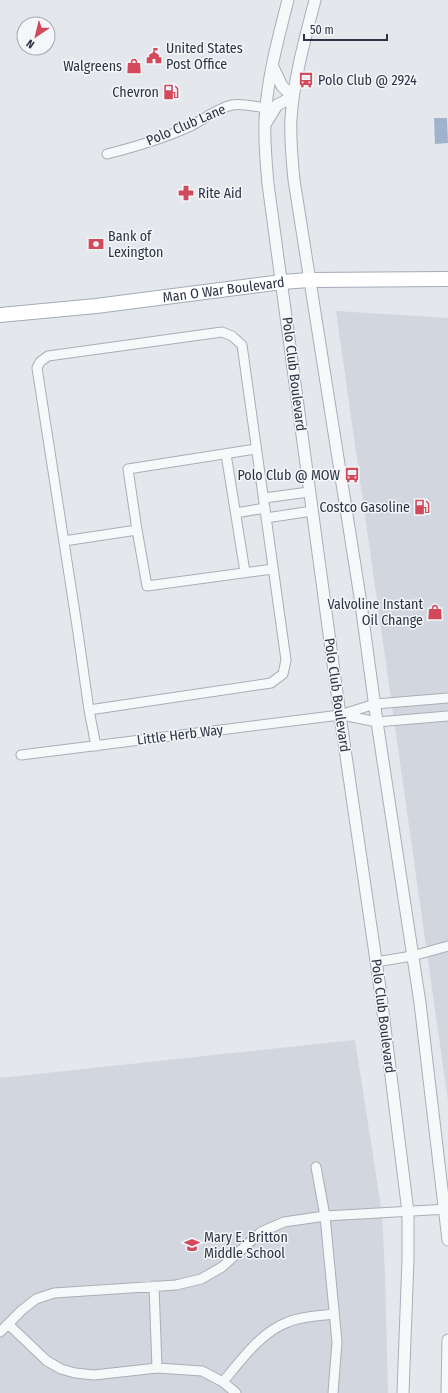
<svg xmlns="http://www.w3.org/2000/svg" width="448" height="1393" font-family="'Fira Sans Condensed',sans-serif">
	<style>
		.built { fill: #d2d6de }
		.water { fill: #9fb4cc }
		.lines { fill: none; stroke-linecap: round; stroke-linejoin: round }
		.minor-casing { stroke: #a9aeb7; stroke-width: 11 }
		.tertiary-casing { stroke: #a9aeb7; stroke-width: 13 }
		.primary-casing { stroke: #a3abb8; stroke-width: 16 }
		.minor { stroke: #f7f8fa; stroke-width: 9 }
		.tertiary { stroke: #f7f8fa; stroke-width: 11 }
		.primary { stroke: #fff; stroke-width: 14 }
		.labels { text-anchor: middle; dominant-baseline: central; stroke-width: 3; stroke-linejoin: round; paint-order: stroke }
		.poi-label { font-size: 14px; fill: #2b3445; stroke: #f4f6f9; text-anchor: start }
		.street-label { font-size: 14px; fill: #2b3445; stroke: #f4f6f9 }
	</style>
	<rect width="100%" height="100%" fill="#e4e7ec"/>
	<!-- built -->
	<path class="built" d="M336 311 448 318V1101Z
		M355 1040 382 1213 385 1277 388 1393H0V1078Z"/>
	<!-- water -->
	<path class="water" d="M434 118H447L448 143 435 144Z"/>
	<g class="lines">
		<defs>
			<path id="minor" d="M107 154C135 147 165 138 191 126 204 119 218 108 232 105 241 103 257 107 266 108
				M222 332 232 336 242 345 286 660 283 674 271 683 89 710 77 626 37 368 40 362 48 356Z
				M256 449 128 469 137 530 147 586 273 569
				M226 454 245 572
				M264 498 309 492
				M236 513 265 508
				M266 518 312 511
				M64 541 137 530
				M89 710 96 746
				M342 715 377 722 448 716
				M21 755 340 715 375 704 448 698
				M376 962 412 956 448 946
				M316 1167 325 1216 337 1342 333 1393
				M154 1286 157 1368
				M0 1332 8 1324
				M223 1382C241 1360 261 1332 288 1322 302 1316 319 1316 334 1314
				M236 1393 223 1382 202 1371 157 1368 94 1375 75 1373 61 1369 47 1361 8 1324 22 1310 36 1299 54 1293 176 1285 201 1279 222 1267 261 1232 284 1222 325 1216 448 1209"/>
			<path id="tertiary" d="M288 0C278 39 267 79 265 120 264 141 266 162 268 184L340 715 380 988 408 1212V1259L403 1393
				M315 0C305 39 294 78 291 118 290 139 292 160 294 180L360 597 377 722 420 1003 448 1240
				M266 123 277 105 293 97 282 86 273 67
				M447 1393 448 1340"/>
			<g id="primary">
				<path id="s1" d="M0 315 96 306 282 282 309 280 448 279"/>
			</g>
		</defs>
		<!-- minor casing -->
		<use href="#minor" class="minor-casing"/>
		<!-- tertiary casing -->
		<use href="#tertiary" class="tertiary-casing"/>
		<!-- primary casing -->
		<use href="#primary" class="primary-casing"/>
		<!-- minor -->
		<use href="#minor" class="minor"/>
		<!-- tertiary -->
		<use href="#tertiary" class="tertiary"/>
		<!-- primary -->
		<use href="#primary" class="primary"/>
	</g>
	<!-- icons -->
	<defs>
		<symbol id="civic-bare" viewBox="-9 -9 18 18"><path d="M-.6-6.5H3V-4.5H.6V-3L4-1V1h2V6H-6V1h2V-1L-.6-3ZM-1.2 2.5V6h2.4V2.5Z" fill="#d1495b" stroke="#f4f6f9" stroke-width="2.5" paint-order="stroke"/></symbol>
		<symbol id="shop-bare" viewBox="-9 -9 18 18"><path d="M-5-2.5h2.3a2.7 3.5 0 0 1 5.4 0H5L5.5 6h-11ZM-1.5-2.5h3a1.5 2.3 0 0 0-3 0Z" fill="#d1495b" stroke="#f4f6f9" stroke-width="2.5" paint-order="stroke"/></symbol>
		<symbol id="bus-bare" viewBox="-9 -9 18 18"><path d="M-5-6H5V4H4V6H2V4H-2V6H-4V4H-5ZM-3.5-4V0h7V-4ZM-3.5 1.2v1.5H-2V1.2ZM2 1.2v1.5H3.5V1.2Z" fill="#d1495b" stroke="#f4f6f9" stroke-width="2.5" paint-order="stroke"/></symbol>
		<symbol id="fuel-bare" viewBox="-9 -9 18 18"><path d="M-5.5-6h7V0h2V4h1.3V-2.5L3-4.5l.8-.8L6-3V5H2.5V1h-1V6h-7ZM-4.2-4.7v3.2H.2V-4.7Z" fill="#d1495b" stroke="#f4f6f9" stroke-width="2.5" paint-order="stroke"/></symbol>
		<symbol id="pharmacy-bare" viewBox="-9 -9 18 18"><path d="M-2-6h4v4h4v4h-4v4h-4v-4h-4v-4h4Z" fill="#d1495b" stroke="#f4f6f9" stroke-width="2.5" paint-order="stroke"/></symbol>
		<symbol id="bank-bare" viewBox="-9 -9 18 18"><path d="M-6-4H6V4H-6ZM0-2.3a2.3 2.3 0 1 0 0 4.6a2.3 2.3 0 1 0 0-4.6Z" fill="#d1495b" stroke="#f4f6f9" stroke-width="2.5" paint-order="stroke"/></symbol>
		<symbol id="school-bare" viewBox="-9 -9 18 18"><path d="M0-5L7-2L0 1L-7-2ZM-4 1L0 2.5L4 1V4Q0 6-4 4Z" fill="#d1495b" stroke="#f4f6f9" stroke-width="2.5" paint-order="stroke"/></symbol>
	</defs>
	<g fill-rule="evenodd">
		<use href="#civic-bare" x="143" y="45" width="22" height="22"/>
		<use href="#shop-bare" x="123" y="55" width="22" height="22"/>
		<use href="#bus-bare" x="295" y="69" width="22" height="22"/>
		<use href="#fuel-bare" x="160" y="81" width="22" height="22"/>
		<use href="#pharmacy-bare" x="175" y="182" width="22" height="22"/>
		<use href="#bank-bare" x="85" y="233" width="22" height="22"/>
		<use href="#bus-bare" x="341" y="464" width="22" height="22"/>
		<use href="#fuel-bare" x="411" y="496" width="22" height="22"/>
		<use href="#shop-bare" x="424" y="601" width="22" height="22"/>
		<use href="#school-bare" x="181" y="1234" width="22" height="22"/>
	</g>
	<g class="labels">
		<!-- poi labels -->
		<g class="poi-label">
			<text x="166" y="48">United States<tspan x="166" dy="16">Post Office</tspan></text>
			<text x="122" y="66" text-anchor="end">Walgreens</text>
			<text x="318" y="80">Polo Club @ 2924</text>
			<text x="159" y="92" text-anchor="end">Chevron</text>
			<text x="198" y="193">Rite Aid</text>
			<text x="108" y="236">Bank of<tspan x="108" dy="16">Lexington</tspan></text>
			<text x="340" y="475" text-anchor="end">Polo Club @ MOW</text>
			<text x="410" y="507" text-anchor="end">Costco Gasoline</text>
			<text x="423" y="604" text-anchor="end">Valvoline Instant<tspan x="423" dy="16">Oil Change</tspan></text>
			<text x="204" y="1237">Mary E. Britton<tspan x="204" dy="16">Middle School</tspan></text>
		</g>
		<!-- street labels -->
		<g class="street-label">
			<text transform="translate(186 125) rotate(-23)">Polo Club Lane</text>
			<text stroke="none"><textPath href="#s1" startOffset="225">Man O War Boulevard</textPath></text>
			<text transform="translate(294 374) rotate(83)">Polo Club Boulevard</text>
			<text transform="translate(337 695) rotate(82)">Polo Club Boulevard</text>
			<text transform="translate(180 735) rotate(-7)">Little Herb Way</text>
			<text transform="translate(383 1016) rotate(83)">Polo Club Boulevard</text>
		</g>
	</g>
	<!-- north arrow -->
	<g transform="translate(36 36) rotate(215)"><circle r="19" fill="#f4f6f9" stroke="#a4a8b1"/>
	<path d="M0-3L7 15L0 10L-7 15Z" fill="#d1495b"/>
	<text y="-6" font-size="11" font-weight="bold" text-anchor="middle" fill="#2b3445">N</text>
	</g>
	<!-- scale -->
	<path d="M304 34v6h83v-6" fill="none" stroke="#2b3445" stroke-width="2"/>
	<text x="310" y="34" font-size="12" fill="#2b3445" stroke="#f4f6f9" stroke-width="3" paint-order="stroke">50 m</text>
</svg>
